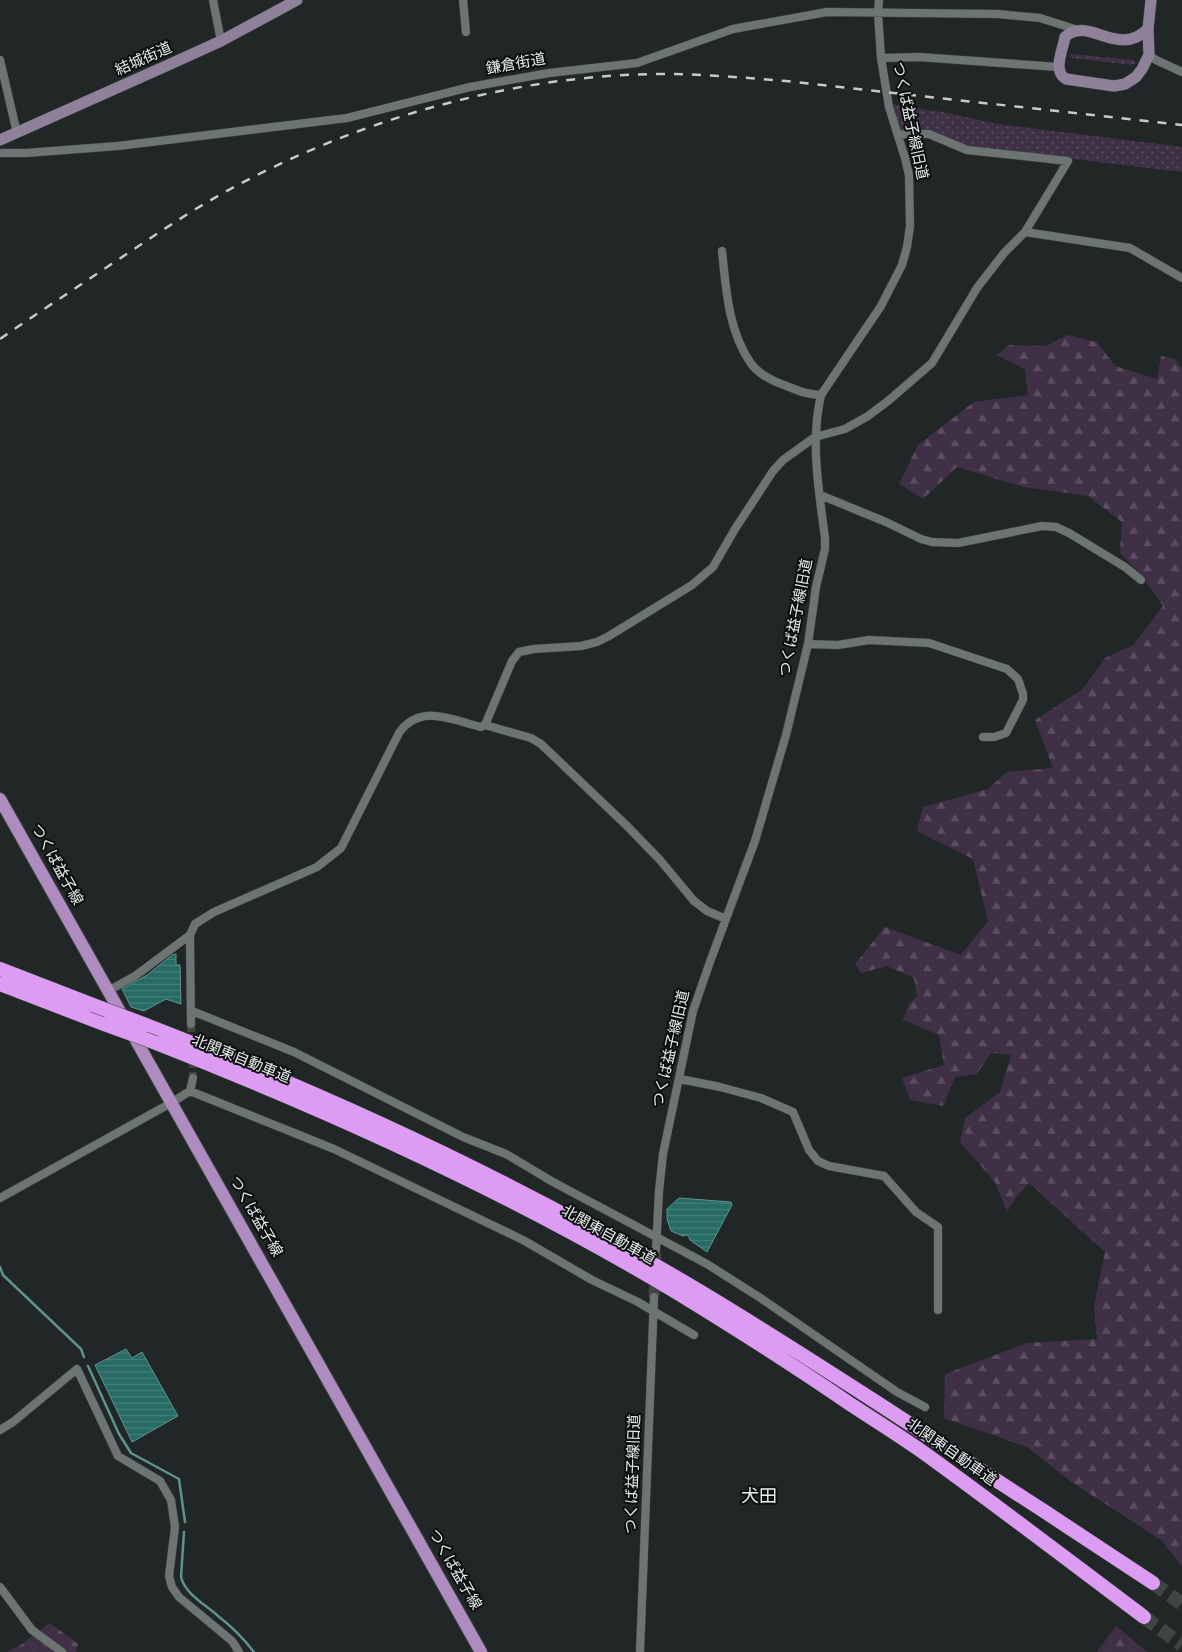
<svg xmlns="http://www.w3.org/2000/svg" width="1182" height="1652" font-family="Overpass,'Noto Sans JP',sans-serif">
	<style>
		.grass { fill: url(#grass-dots) }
		.forest { fill: url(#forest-firs) }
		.water { fill: url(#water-rules); stroke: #60928d }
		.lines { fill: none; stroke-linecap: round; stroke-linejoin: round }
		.stream { stroke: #60928d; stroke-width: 2.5 }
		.street-tunnel { stroke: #3e4544; stroke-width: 8; stroke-dasharray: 8 4; stroke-linecap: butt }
		.secondary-tunnel { stroke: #3e4544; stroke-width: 11; stroke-dasharray: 11 5.5; stroke-linecap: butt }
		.highway-tunnel { stroke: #3e4544; stroke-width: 14; stroke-dasharray: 14 7; stroke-linecap: butt }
		.street-casing { stroke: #3f4544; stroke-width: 9 }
		.secondary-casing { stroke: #3f4544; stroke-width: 12 }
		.primary-casing { stroke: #3f4544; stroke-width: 14 }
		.highway-casing { stroke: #3f4544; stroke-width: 15 }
		.street { stroke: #6c7573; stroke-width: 8 }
		.secondary { stroke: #8e8199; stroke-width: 11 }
		.primary { stroke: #af8cbf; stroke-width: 12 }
		.highway { stroke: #dc9cf1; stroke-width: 14 }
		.rail { stroke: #c6cbca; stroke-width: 2.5; stroke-dasharray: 9 9; stroke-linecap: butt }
		.highway-bridge-casing { stroke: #3f4544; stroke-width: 15; stroke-linecap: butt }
		.highway-bridge { stroke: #dc9cf1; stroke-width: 14 }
		.labels { text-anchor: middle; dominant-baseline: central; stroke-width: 4; stroke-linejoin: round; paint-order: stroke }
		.street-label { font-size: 15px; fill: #e8edec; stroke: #0c0f0f }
		.quarter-label { font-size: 18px; fill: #e8edec; stroke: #0c0f0f }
	</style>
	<defs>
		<pattern id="grass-dots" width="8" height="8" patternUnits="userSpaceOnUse" patternTransform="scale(1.25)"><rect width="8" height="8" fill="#403045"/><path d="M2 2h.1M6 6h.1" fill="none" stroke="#5c4e60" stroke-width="1.8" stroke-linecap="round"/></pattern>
		<pattern id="forest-firs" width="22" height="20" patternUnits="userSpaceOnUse" patternTransform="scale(1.25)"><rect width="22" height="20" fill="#403045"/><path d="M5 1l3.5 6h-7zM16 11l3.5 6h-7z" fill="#5c4e60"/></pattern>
		<pattern id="water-rules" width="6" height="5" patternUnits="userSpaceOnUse" patternTransform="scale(1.25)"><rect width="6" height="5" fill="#266b64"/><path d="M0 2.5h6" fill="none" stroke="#46807a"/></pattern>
	</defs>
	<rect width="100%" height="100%" fill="#202726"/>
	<!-- grass -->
	<path class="grass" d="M1070 54 1133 60 1136 63 1132 65 1073 58 1070 57Z
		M892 104 948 113 997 124 1182 147V172L966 146 901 131Z"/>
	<!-- forest -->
	<path class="forest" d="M1067 335 1097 342 1115 366 1157 379 1161 356 1175 359 1182 368V1566L1161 1540 1070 1481 1027 1447 944 1418 945 1374 1027 1343 1097 1339 1094 1306 1105 1252 1029 1183 1017 1196 1007 1212 995 1182 960 1142 965 1118 1000 1092 1011 1055 991 1053 977 1074 955 1077 943 1106 910 1100 902 1078 944 1065 939 1035 903 1020 909 1004 917 996 914 978 887 966 861 973 855 964 885 927 961 955 988 921 973 859 917 831 923 807 988 789 1007 772 1053 768 1035 720 1083 689 1105 658 1133 645 1163 606 1145 580 1120 553 1122 522 1088 496 1024 487 957 467 923 499 899 484 918 445 974 402 1028 395 1025 369 997 355 1009 345 1046 346Z
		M50 1623 78 1644 76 1652H7L19 1646Z
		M1116 1626 1147 1652H1097Z"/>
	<!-- water -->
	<path class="water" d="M176 954V965H180L181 1004 166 999 144 1011 131 1007 122 989 147 975 172 955Z
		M679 1198 731 1202 732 1205 707 1252 690 1240 689 1237 687 1235 683 1236 671 1231 667 1219V1209Z
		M126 1349 132 1358 142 1352 178 1416 132 1442 95 1365Z"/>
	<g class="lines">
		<!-- stream -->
		<path class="stream" d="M0 1267 3 1275 81 1349 84 1357
			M88 1366 119 1434 131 1453 179 1479 185 1522
			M184 1532 181 1577C185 1594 206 1605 218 1616 231 1626 244 1639 254 1652"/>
		<!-- street-tunnel -->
		<path class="street-tunnel" d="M191 1024 193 1078"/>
		<!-- secondary-tunnel -->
		<path class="secondary-tunnel" d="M654 1297 656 1250"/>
		<!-- highway-tunnel -->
		<path class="highway-tunnel" d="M1153 1583 1182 1604
			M1144 1617 1182 1645"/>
		<defs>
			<path id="street" d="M213 0 221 41
				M463 0 466 32
				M1149 55 1156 60 1182 72
				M881 58 919 57 1058 67
				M0 60 17 133
				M0 153H26L118 146 347 118 470 87 549 73 637 63 733 29 827 12 998 14 1040 18 1078 30
				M1025 232 1130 248 1182 278
				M722 251C726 288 728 330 750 362 757 373 772 381 784 385 797 390 807 395 821 395
				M820 495 886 522 921 539 932 542 958 543 1042 526 1056 527 1069 533 1125 567 1141 580
				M808 644 838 645 869 640 929 643 1007 669 1018 679 1023 694V700L1006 733 994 737H983
				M485 725 512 661 519 652 534 649 581 646 597 642 609 636 692 585 713 567 735 529 773 471 783 460 815 437 845 429 868 416 888 401 932 363 977 288 1004 253 1025 232 1068 161 967 150 929 134H906L898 135
				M108 991 135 976 190 935
				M192 1011 294 1052 463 1137 506 1154 553 1182 707 1264 762 1299 897 1392 925 1407
				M191 1024 190 935 195 924 214 912 317 867 341 848 399 733C420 703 452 720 481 727L485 725 531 738 541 744 627 826 660 860 694 901 707 911 726 919
				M680 1079 720 1087 761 1098 793 1112 809 1150 818 1161 829 1166 884 1176 916 1212 938 1227V1310
				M190 1091 334 1149 523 1240 592 1280 638 1302 694 1335
				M0 1198 171 1103 190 1091 193 1078
				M656 1250 659 1191 663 1154 693 1011 711 959 755 841 786 735 808 644 816 587 825 549V538C819 491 810 442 821 395L881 306 902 265 907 247 910 226 909 175 905 158 889 107 881 58 878 13 879 0
				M0 1430 13 1422 77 1369 118 1456 160 1481 171 1500 175 1527 169 1576 172 1587 179 1597 232 1641 239 1652
				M0 1587 32 1630 62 1652
				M640 1652 654 1297"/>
			<path id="secondary" d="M1148 29C1117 59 1089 15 1065 37 1063 50 1052 71 1066 79L1114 86 1125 84 1136 77 1142 69 1149 55 1148 29 1151 0
				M0 140 166 66 221 41 297 0"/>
			<path id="primary" d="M0 799 481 1652"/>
			<path id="highway" d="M0 969 93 1005
				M0 984 104 1024
				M146 1025C330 1096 510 1179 679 1279 746 1318 811 1360 876 1402 969 1462 1061 1522 1153 1583
				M156 1043C335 1113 511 1193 676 1292 735 1328 793 1365 850 1404 876 1421 902 1437 927 1455 1000 1508 1072 1563 1144 1617"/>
		</defs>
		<!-- street casing -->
		<use href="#street" class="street-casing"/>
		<!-- secondary casing -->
		<use href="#secondary" class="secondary-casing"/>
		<!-- primary casing -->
		<use href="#primary" class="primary-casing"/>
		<!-- highway casing -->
		<use href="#highway" class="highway-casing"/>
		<!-- street -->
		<use href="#street" class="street"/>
		<!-- secondary -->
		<use href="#secondary" class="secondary"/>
		<!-- primary -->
		<use href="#primary" class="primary"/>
		<!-- highway -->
		<use href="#highway" class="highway"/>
		<!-- rail -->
		<path class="rail" d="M0 339C36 314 73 290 110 265 148 240 185 214 225 192 359 118 521 72 675 74 712 75 749 78 786 81L1182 125"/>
		<defs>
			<path id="highway-bridge" d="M93 1005 146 1025
				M104 1024 156 1043"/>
		</defs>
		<!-- highway-bridge casing -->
		<use href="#highway-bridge" class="highway-bridge-casing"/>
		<!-- highway-bridge -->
		<use href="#highway-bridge" class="highway-bridge"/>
	</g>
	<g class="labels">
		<!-- street labels -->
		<g class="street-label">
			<text transform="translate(144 60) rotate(-24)">結城街道</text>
			<text transform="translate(516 65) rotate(-10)">鎌倉街道</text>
			<text transform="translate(909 121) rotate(78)">つくば益子線旧道</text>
			<text transform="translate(797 618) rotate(-79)">つくば益子線旧道</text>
			<text transform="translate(56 865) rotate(61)">つくば益子線</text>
			<text transform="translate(672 1049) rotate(-77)">つくば益子線旧道</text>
			<text transform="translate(241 1060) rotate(22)">北関東自動車道</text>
			<text transform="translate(255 1217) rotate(60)">つくば益子線</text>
			<text transform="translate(608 1236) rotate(29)">北関東自動車道</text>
			<text transform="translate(951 1453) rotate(35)">北関東自動車道</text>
			<text transform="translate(634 1474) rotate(-88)">つくば益子線旧道</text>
			<text transform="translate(454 1570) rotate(60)">つくば益子線</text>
		</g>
		<!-- quarter labels -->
		<g class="quarter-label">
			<text x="759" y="1497">犬田</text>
		</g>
	</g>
</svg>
